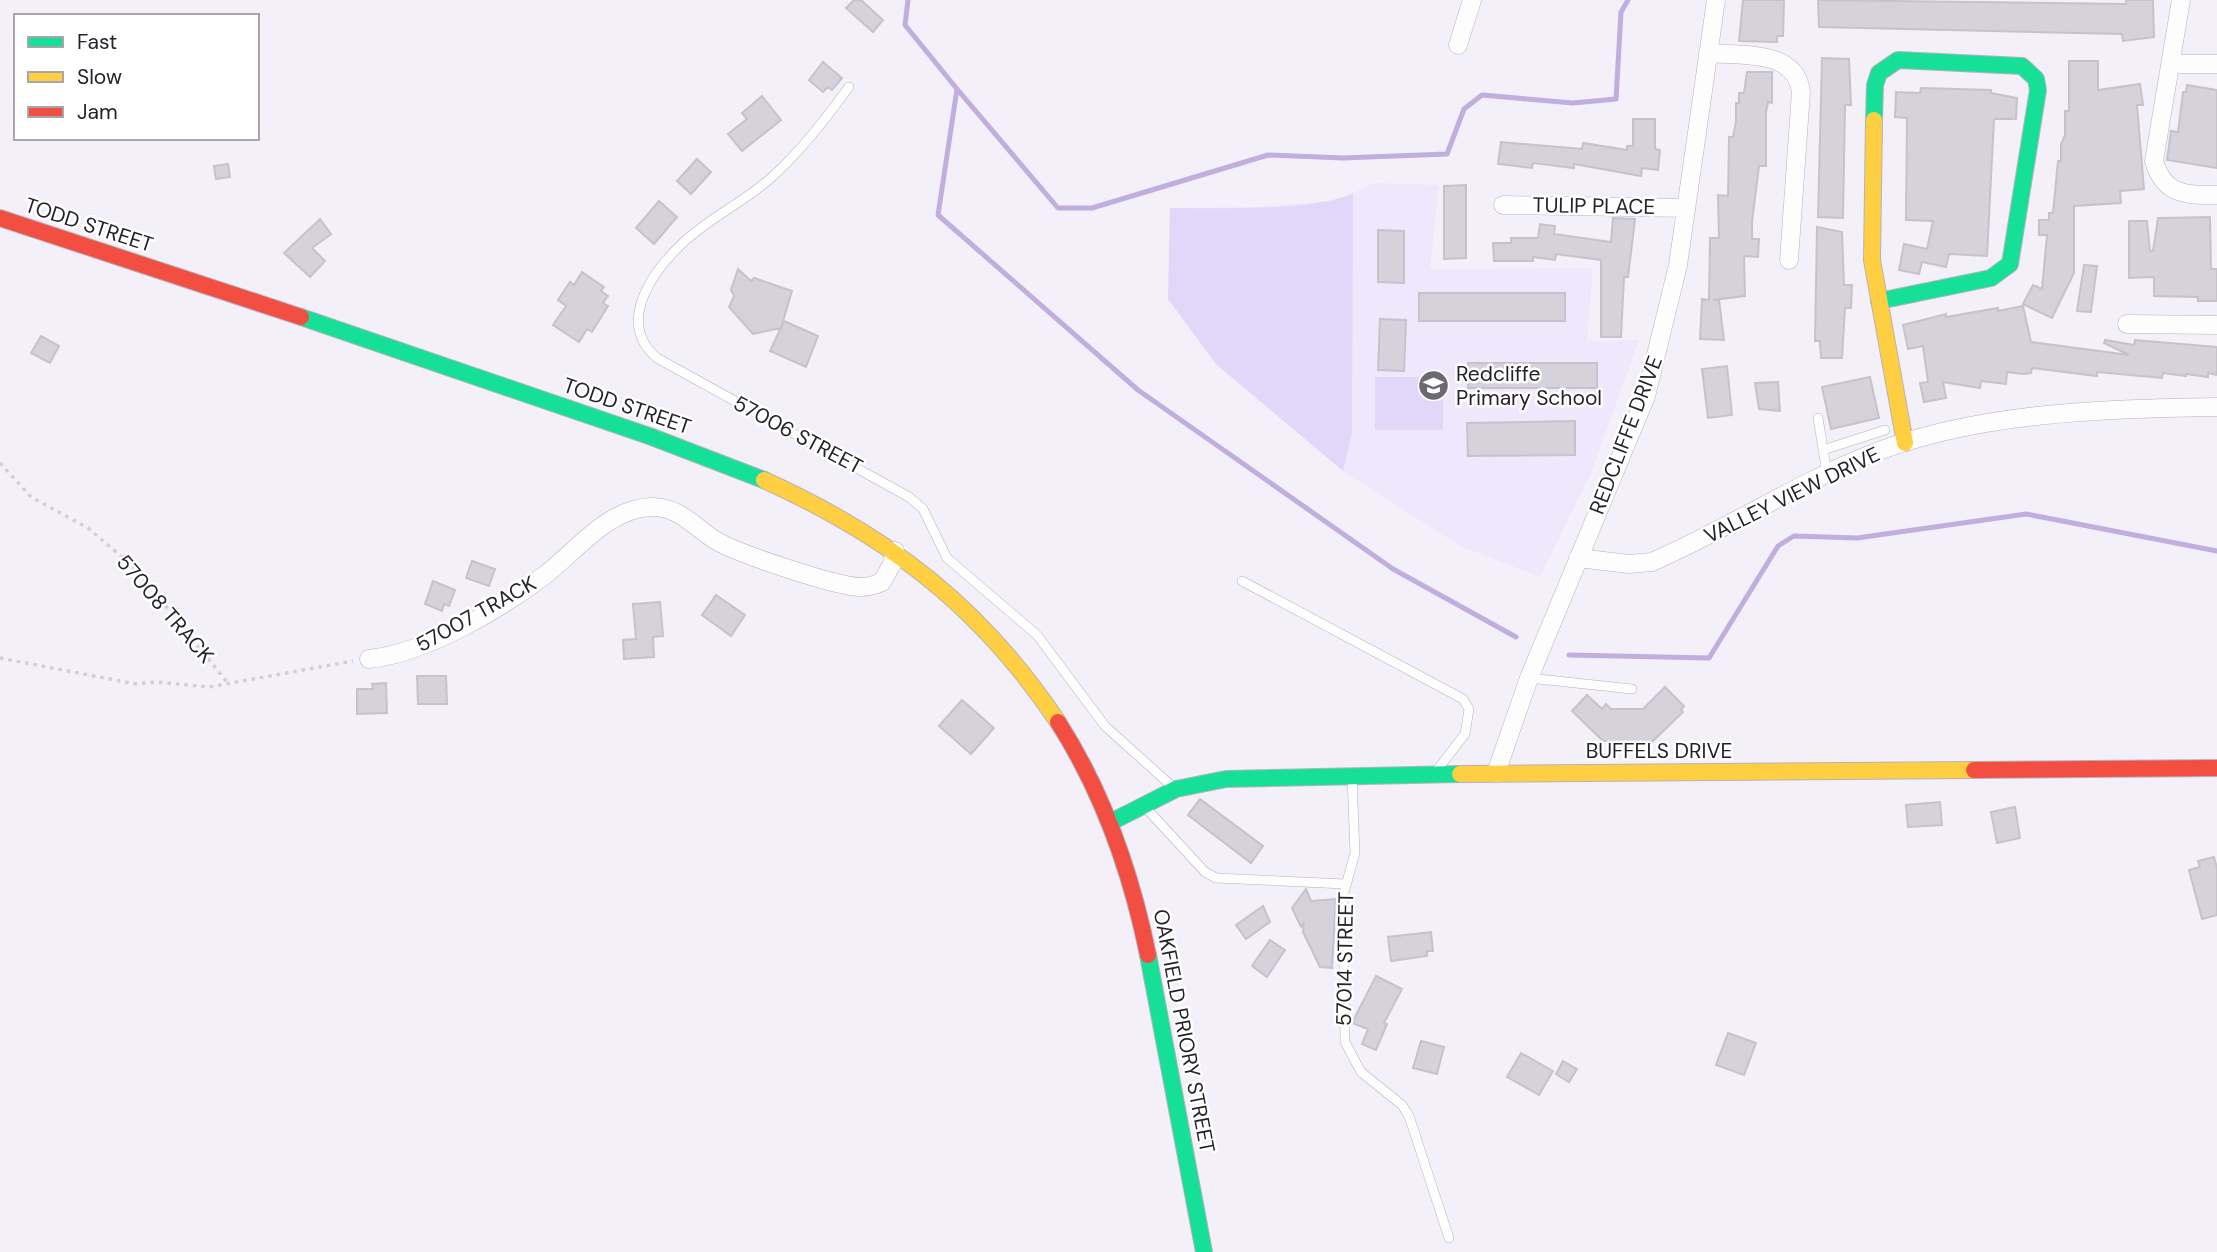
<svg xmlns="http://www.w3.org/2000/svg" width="2217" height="1252" font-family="'DM Sans',sans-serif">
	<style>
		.built { fill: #efe8fc }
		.green { fill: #e2d7f8 }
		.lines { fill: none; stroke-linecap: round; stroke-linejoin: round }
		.stream { stroke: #c0aede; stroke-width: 5 }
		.building { fill: #d5d2dc; stroke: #c5c2cc; stroke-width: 2 }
		.lane-casing { stroke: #b5b2bc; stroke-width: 10 }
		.street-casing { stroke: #b5b2bc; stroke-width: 19 }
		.fast-casing { stroke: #b5b2bc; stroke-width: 18 }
		.slow-casing { stroke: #b5b2bc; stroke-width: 18 }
		.jam-casing { stroke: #b5b2bc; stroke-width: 18 }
		.path { stroke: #d1cfd3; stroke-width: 3.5; stroke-dasharray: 3.5 5; stroke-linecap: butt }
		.lane { stroke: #fdfdfe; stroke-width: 9 }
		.street { stroke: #fdfdfe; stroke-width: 18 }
		.fast { stroke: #16e098; stroke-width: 16 }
		.slow { stroke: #ffcf43; stroke-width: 16 }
		.jam { stroke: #f24e42; stroke-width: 16 }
		.labels { text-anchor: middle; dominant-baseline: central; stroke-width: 5; stroke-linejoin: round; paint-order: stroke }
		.street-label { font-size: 21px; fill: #25212c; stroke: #fff }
		.poi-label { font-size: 21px; fill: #25212c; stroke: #fff; text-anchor: start }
	</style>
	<rect width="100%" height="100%" fill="#f3f0fa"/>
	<!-- built -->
	<path class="built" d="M1374 183 1439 185 1430 269 1593 268 1587 341 1639 340 1592 471 1540 577 1460 546 1343 471 1216 364 1168 299 1170 208 1258 207 1339 200Z"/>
	<!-- green -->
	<path class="green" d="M1353 193 1352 433 1343 471 1216 364 1168 299 1170 208C1215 208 1315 212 1353 193Z
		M1375 377H1443V430H1375Z"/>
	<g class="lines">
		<!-- stream -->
		<path class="stream" d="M908 0 905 25 957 89 938 215 1138 390 1393 569 1516 637
			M957 89 1058 208H1092L1268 155 1343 158 1447 154 1464 109 1482 95 1573 103 1616 99 1621 12 1628 0
			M1569 655 1709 658 1778 546 1794 536 1857 538 2026 514 2217 551"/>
	</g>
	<!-- building -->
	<path class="building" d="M854 0H861L883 20 873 32 846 8Z
		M1743 0H1784L1783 36H1777V42L1739 41Z
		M1818 0 2126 4V0H2153L2154 37 2123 41 2122 34 1819 27Z
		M1822 58 1849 59 1851 105H1845L1843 218 1818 217Z
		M2069 61H2098V90L2140 84 2143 105H2137L2144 189 2120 191 2121 203 2074 206V273L2052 318 2023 304 2033 285 2042 289 2047 235H2039V220H2049V213H2053L2058 161H2061V144L2065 135V111H2069Z
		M823 62 842 78 832 90 828 87 823 92 809 80Z
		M1747 72H1772V103L1768 102 1766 112V166H1759L1752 222V239H1759L1758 257 1744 256 1745 296 1713 300H1719L1724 340 1700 339 1702 299 1709 300 1710 238H1719L1718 195 1728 196 1729 137H1733L1736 122V103H1739V93H1744Z
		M2187 85 2217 90V168L2167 160 2171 131 2178 132 2183 92H2186Z
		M1921 88 1991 90V93L2017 98 2016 119H1994L1987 256 1949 254 1946 267 1922 262 1919 274 1899 270 1904 244 1927 249 1933 221 1906 220 1907 118 1895 117 1896 92 1920 93Z
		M762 96 781 120 742 151 728 134 747 119 742 113Z
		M1633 119H1655V149L1660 150 1658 170 1642 168 1641 176 1574 164V168L1533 163 1532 168 1498 164 1501 142 1582 149 1583 143 1627 150V146H1633Z
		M697 159 711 172 691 194 677 181Z
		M228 164 230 177 216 179 214 166Z
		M1466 185V258L1444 259V186Z
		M659 201 677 217 654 244 636 228Z
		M2210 217 2211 269H2217V301H2198V297L2154 296V277L2129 278V221H2147L2150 251H2153L2158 218Z
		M1613 218 1635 219 1628 277H1624L1621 337H1601V260L1556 254 1555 260 1533 257V261H1494L1493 243H1511V238H1538L1540 224 1555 226 1554 234 1611 242Z
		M320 219 331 234 312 248 325 261 310 277 284 253Z
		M1817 227 1842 232 1844 285H1852L1851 308H1845L1842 358H1821L1820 341H1815Z
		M1378 230 1404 231V283L1378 282Z
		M2084 265 2097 266 2091 312 2077 311Z
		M738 269 751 281 754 278 792 291 781 328 753 334 729 307 734 296 731 290Z
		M582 272 604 287 601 291 608 296 603 303 608 306 592 332 587 329 579 342 553 325 566 306 558 300 570 282 574 285Z
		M1419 293H1565V321H1419Z
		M2023 306 2031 342 2129 355 2104 343 2105 340 2134 345 2135 340 2217 347V375L2208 373V377L2186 374V376L2163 373 2162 378 2097 372V376L2032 368 2031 373 2023 374 2007 372 2006 384 1981 381 1980 388 1943 382 1946 398 1924 402 1920 383 1928 382 1923 346 1908 349 1903 325 1946 314V317L1998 308V311Z
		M1380 319 1406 320 1404 371 1378 370Z
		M784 321 818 336 806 367 770 351Z
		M41 336 59 346 50 363 31 353Z
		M1468 363H1597V388H1468Z
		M1727 366 1732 415 1708 418 1702 369Z
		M1870 377 1879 418 1831 429 1822 387Z
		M1778 382 1780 411 1759 409 1755 383Z
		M1575 421V455L1468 456 1467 423Z
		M472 561 495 569 489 586 466 578Z
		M433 581 455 590 449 606 444 604 442 611 425 604Z
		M716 595 745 615 731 636 702 615Z
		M660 602 663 636 653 637 654 657 624 659 623 640 636 639 633 604Z
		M417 676H446L447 704H418Z
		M386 683 387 713 357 714V689H373L372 684Z
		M1665 687 1684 706 1681 710 1683 712 1653 741H1603L1572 711 1587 695 1602 709 1606 704 1611 709H1643Z
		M962 700 994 728 971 754 939 726Z
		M1200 799 1263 846 1251 863 1188 815Z
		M1940 802 1942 825 1908 827 1906 805Z
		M2015 807 2020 838 1997 843 1991 812Z
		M2214 857 2217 868V915L2202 919 2189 870 2200 867 2198 861Z
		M1306 889 1311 901 1336 899 1332 968 1320 967 1303 932 1304 922 1301 927 1292 908Z
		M1263 906 1270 922 1246 939 1236 925Z
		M1431 932 1433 951H1427V956L1391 961 1388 937Z
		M1270 940 1285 950 1267 977 1252 966Z
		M1376 976 1402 989 1384 1023 1387 1024 1376 1050 1362 1044 1368 1029 1352 1023Z
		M1728 1033 1756 1043 1744 1075 1716 1065Z
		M1421 1041 1444 1047 1437 1074 1413 1068Z
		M1521 1053 1553 1071 1539 1095 1507 1077Z
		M1563 1061 1577 1069 1569 1082 1556 1074Z"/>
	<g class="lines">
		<defs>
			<path id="lane" d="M849 87C826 118 801 151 772 177 746 201 712 216 685 241 653 270 615 322 657 358L909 497 923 509 947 558 1037 635 1105 726 1174 788
				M1818 418 1827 474
				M1823 450 1885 430
				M1242 581 1463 699 1469 709 1465 734 1437 770
				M1529 678 1632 689
				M1352 777 1355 853 1343 896 1345 1042 1361 1072 1402 1105 1409 1116 1449 1238
				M1146 808 1205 872 1216 878 1345 884"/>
			<path id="street" d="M2181 0 2154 161C2164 195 2185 195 2217 195
				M1458 45 1472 0
				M1708 53C1742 56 1796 49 1801 92L1789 260
				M2171 64H2217
				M1503 205 1686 208
				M2127 324 2217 325
				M1578 558 1629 564 1652 562C1725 530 1793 486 1866 456 1974 412 2102 409 2217 407
				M369 659C426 653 499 610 545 575 576 551 608 509 650 507 679 506 693 526 715 540 736 553 837 587 861 587 869 587 875 585 882 582L892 564 895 551
				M1496 773 1529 678 1646 396 1678 265 1716 0"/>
			<path id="fast" d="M1874 120 1875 85 1879 73 1898 60 2022 66 2036 79 2038 90 2010 264 1991 278 1879 301
				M301 317 652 437 764 480
				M1111 822 1176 789 1226 779 1460 774
				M1148 955 1204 1252"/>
			<path id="slow" d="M1874 120 1872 260 1905 443
				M764 480C890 537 981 607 1058 722
				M1460 774 1974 770"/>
			<path id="jam" d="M0 218 301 317
				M1058 722C1104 794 1131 872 1148 955
				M1974 770 2217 768"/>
		</defs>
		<!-- lane casing -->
		<use href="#lane" class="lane-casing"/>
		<!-- street casing -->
		<use href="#street" class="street-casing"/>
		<!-- fast casing -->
		<use href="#fast" class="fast-casing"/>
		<!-- slow casing -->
		<use href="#slow" class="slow-casing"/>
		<!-- jam casing -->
		<use href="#jam" class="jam-casing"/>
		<!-- path -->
		<path class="path" d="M0 463 31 497 88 528 135 568 227 682
			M0 658 136 684 156 682 209 687 353 661"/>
		<!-- lane -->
		<use href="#lane" class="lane"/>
		<!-- street -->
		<use href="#street" class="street"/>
		<!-- fast -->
		<use href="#fast" class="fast"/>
		<!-- slow -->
		<use href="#slow" class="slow"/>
		<!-- jam -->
		<use href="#jam" class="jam"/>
	</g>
	<!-- icons -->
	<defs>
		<symbol id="school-disc" viewBox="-11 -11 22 22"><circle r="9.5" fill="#6d6974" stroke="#fff"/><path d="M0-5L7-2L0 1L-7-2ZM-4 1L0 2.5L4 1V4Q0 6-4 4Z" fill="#fff"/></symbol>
	</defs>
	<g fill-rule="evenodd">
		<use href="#school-disc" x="1416" y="368" width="35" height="35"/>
	</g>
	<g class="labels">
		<!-- street labels -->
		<g class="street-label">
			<text transform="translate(1594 206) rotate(1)">TULIP PLACE</text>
			<text transform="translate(89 225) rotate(18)">TODD STREET</text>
			<text transform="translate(627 406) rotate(19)">TODD STREET</text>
			<text transform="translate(798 435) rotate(28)">57006 STREET</text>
			<text transform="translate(1626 435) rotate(-69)">REDCLIFFE DRIVE</text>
			<text transform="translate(1792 495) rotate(-26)">VALLEY VIEW DRIVE</text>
			<text transform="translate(165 609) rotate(49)">57008 TRACK</text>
			<text transform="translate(476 614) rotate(-29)">57007 TRACK</text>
			<text x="1659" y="751">BUFFELS DRIVE</text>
			<text transform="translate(1345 959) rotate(-89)">57014 STREET</text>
			<text transform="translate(1184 1031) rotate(79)">OAKFIELD PRIORY STREET</text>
		</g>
		<!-- poi labels -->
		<g class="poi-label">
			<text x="1456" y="374">Redcliffe<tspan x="1456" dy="24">Primary School</tspan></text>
		</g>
	</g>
	<!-- legend -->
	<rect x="14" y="14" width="245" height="126" fill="#ffffff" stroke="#a8a6ab" stroke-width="2"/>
	<rect x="28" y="37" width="35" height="10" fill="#16e098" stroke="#a8a6ab" stroke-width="2"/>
	<text x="77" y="49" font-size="21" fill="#25212c">Fast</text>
	<rect x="28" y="72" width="35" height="10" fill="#ffcf43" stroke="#a8a6ab" stroke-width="2"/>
	<text x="77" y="84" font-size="21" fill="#25212c">Slow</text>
	<rect x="28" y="107" width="35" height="10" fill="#f24e42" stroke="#a8a6ab" stroke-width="2"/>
	<text x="77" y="119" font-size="21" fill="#25212c">Jam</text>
</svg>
